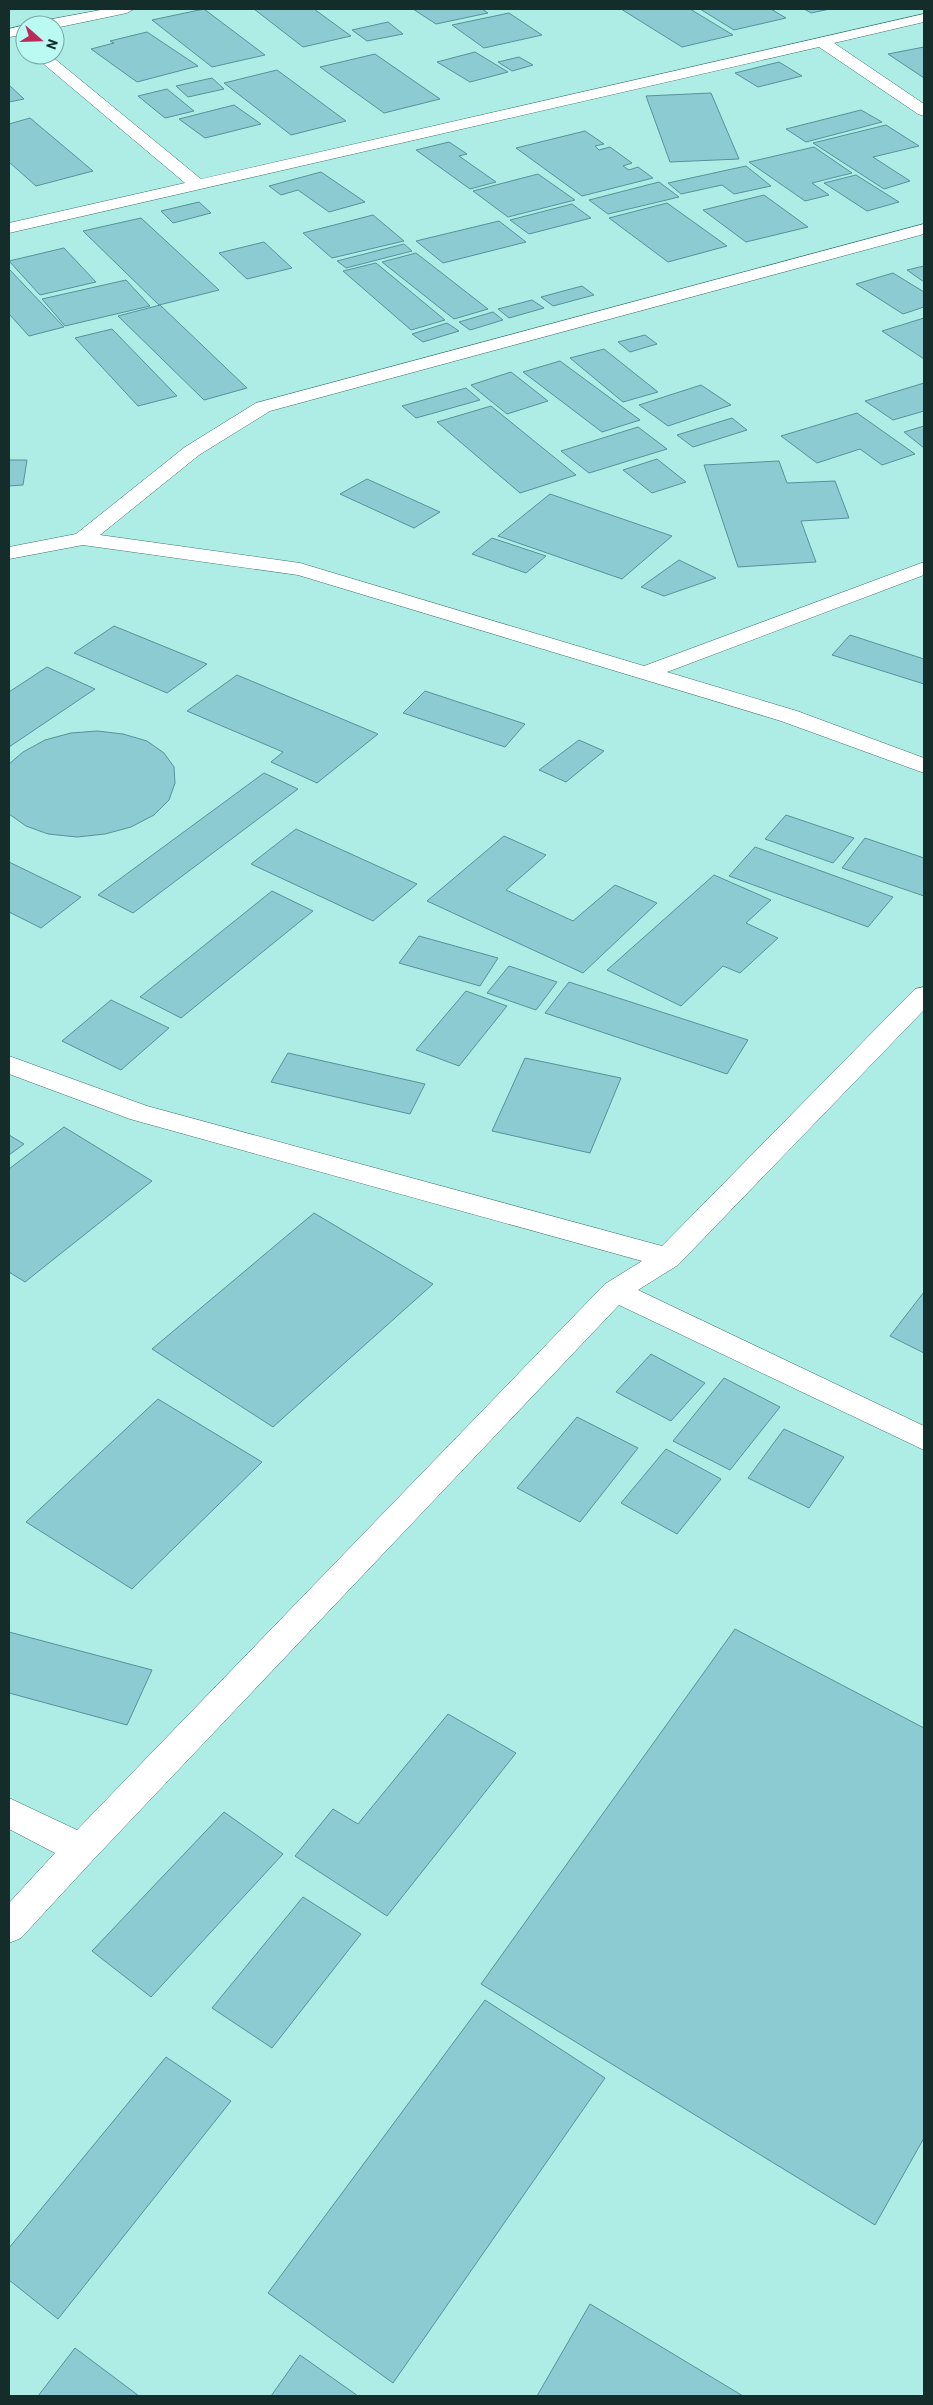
<svg xmlns="http://www.w3.org/2000/svg" width="933" height="2405" font-family="Barlow,sans-serif">
	<style>
		.building { fill: #8dcbd3; stroke: #55929a }
		.lines { fill: none; stroke-linecap: round; stroke-linejoin: round }
		.minor-casing { stroke: #37746d; stroke-width: 1 }
		.minor { fill: #fff; fill-rule: evenodd }
	</style>
	<rect width="100%" height="100%" fill="#aeede5"/>
	<!-- building -->
	<path class="building" d="M204 9 265 55 212 67 152 20Z
		M254 9H314L351 36 303 47Z
		M413 9H482L488 13 436 24Z
		M621 9H690L733 35 682 47Z
		M700 9H771L786 18 734 30Z
		M804 9H830L811 13Z
		M509 13 542 35 484 48 452 25Z
		M388 22 403 34 367 41 352 30Z
		M147 32 198 66 137 82 91 49 114 43 110 41Z
		M924 47V78L888 54Z
		M475 52 508 72 470 82 437 62Z
		M375 54 440 99 384 113 320 67Z
		M519 57 533 65 512 71 498 62Z
		M779 62 802 76 758 87 735 73Z
		M277 70 346 121 291 135 224 83Z
		M212 78 224 89 188 97 176 86Z
		M9 85 24 99 9 102Z
		M167 89 194 111 165 118 138 96Z
		M711 93 739 159 670 162 646 96Z
		M234 105 261 124 205 138 179 119Z
		M861 110 882 122 806 142 786 129Z
		M30 118 93 171 36 186 9 162V124Z
		M886 125 919 146 873 157 910 181 884 189 813 143Z
		M585 131 604 144 595 146 599 150 610 147 632 163 623 166 629 170 638 167 653 178 582 196 516 148Z
		M449 142 467 154 459 156 496 182 470 189 416 150Z
		M814 147 852 173 812 183 829 195 805 201 749 162Z
		M746 166 771 186 734 194 722 185 681 194 668 183Z
		M321 172 365 202 329 212 298 190 281 195 269 186Z
		M538 174 575 200 508 217 473 191Z
		M856 175 899 202 867 211 824 183Z
		M659 182 679 197 608 214 589 200Z
		M764 195 808 227 746 242 703 210Z
		M199 202 211 213 173 223 161 211Z
		M667 203 727 246 668 262 609 218Z
		M572 204 591 218 529 234 510 220Z
		M373 215 404 241 332 258 303 233Z
		M141 218 219 290 159 305 83 231Z
		M499 221 526 242 443 263 416 241Z
		M264 242 292 268 247 279 219 253Z
		M404 244 412 251 346 268 337 261Z
		M64 248 96 282 40 295 9 261Z
		M416 253 488 309 454 319 382 262Z
		M376 263 445 320 411 330 343 271Z
		M924 266V282L907 270Z
		M9 269 64 327 29 336 9 314Z
		M893 273 924 292V307L903 314 856 284Z
		M126 280 150 306 65 326 42 299Z
		M582 286 594 295 553 306 541 297Z
		M532 300 544 308 509 318 498 309Z
		M160 305 247 388 204 400 118 316Z
		M493 312 503 320 470 330 459 322Z
		M924 318V359L882 331Z
		M447 323 459 331 423 342 412 334Z
		M112 329 177 396 138 406 75 338Z
		M645 335 657 344 630 352 618 342Z
		M604 349 658 392 623 402 570 358Z
		M560 361 640 420 602 432 523 372Z
		M511 372 548 401 507 414 471 385Z
		M924 383V411L893 420 865 401Z
		M701 385 731 405 668 426 639 405Z
		M466 388 480 400 416 418 402 406Z
		M491 406 576 475 520 493 437 422Z
		M857 413 915 454 882 465 860 449 817 463 781 436Z
		M732 418 747 430 693 447 677 435Z
		M924 426V448L904 432Z
		M638 427 667 449 589 473 561 451Z
		M657 459 686 482 652 493 623 470Z
		M9 460H27L23 485 9 486Z
		M779 461 787 483 835 481 849 518 801 521 816 562 738 567 704 465Z
		M367 479 440 512 414 528 340 494Z
		M550 494 672 536 622 579 498 536Z
		M492 538 546 556 526 573 472 554Z
		M679 560 716 578 664 596 641 587Z
		M114 626 207 664 167 693 74 653Z
		M850 635 924 659V684L832 655Z
		M47 667 95 689 9 747V692Z
		M237 675 378 734 317 783 271 762 283 752 187 711Z
		M425 691 525 724 505 747 403 713Z
		M97 731 123 734 147 741 164 753 174 767 175 783 169 800 154 815 131 827 105 834 77 837 48 834 26 826 9 814V764L23 752 45 740 71 733Z
		M579 740 604 751 566 782 539 770Z
		M264 773 298 789 133 913 98 895Z
		M786 815 854 838 833 863 765 839Z
		M296 829 417 884 373 921 251 864Z
		M504 836 546 855 506 890 573 921 615 885 657 903 583 973 427 901Z
		M865 838 924 858V896L842 868Z
		M755 847 893 897 868 927 729 876Z
		M9 862 81 897 41 928 9 912Z
		M714 875 771 900 746 923 778 938 740 973 723 966 681 1006 607 970Z
		M272 891 313 911 181 1018 140 997Z
		M419 936 498 958 480 986 399 963Z
		M509 966 557 982 536 1010 487 993Z
		M569 982 748 1040 727 1074 545 1013Z
		M466 991 507 1006 459 1066 416 1050Z
		M111 1000 169 1028 121 1070 62 1041Z
		M288 1053 425 1084 410 1114 271 1082Z
		M525 1058 621 1078 590 1153 492 1131Z
		M64 1127 152 1181 25 1282 9 1272V1169Z
		M9 1135 24 1144 9 1155Z
		M314 1213 433 1284 273 1427 152 1349Z
		M924 1292V1353L890 1336Z
		M651 1354 705 1383 671 1421 616 1392Z
		M724 1378 780 1407 730 1470 673 1441Z
		M158 1399 262 1462 132 1589 26 1522Z
		M577 1417 638 1448 580 1522 517 1488Z
		M784 1429 844 1457 809 1508 748 1478Z
		M666 1449 721 1479 677 1534 621 1503Z
		M735 1629 924 1728V2138L875 2225 481 1984Z
		M9 1632 152 1670 127 1725 9 1693Z
		M448 1714 516 1753 387 1916 295 1856 333 1809 358 1824Z
		M224 1812 283 1854 151 1997 92 1951Z
		M303 1897 361 1934 272 2048 212 2008Z
		M485 2000 605 2078 393 2383 268 2293Z
		M166 2057 231 2101 58 2319 9 2280V2248Z
		M590 2304 743 2396H537Z
		M75 2348 139 2396H38Z
		M300 2355 358 2396H271Z"/>
	<g class="lines">
		<defs>
			<path id="minor" d="M106 9H134L127 13 55 28V25H39L47 20Z
				M924 14V22L834 43 924 104V116L918 114 819 47 9 233V223L185 183 33 55H50L201 179Z
				M25 25V35L9 37V29Z
				M924 224V234L270 411 199 455 100 535 300 563 644 666 924 562V575L667 672 797 711 924 758V773L781 721 298 575 83 545 9 559V547L76 534 185 447 256 403Z
				M924 987V1010L678 1265 638 1290 924 1426V1450L619 1305 93 1860 21 1938 9 1943V1903L55 1853 9 1829V1798L77 1830 605 1284 642 1261 130 1119 9 1074V1056L147 1106 662 1246 915 989Z"/>
		</defs>
		<!-- minor casing -->
		<use href="#minor" class="minor-casing"/>
		<!-- minor -->
		<use href="#minor" class="minor"/>
	</g>
	<!-- border -->
	<rect width="933" height="2405" fill="none" stroke="#142d2a" stroke-width="20"/>
	<!-- north arrow -->
	<g transform="translate(40 40) rotate(110)"><circle r="24" fill="#bbfaf2" stroke="#78a8a2"/>
	<path d="M0-4L9 19L0 12L-9 19Z" fill="#ba2b5c"/>
	<text y="-8" font-size="14" font-weight="bold" text-anchor="middle" fill="#142d2a">N</text>
	</g>
</svg>
